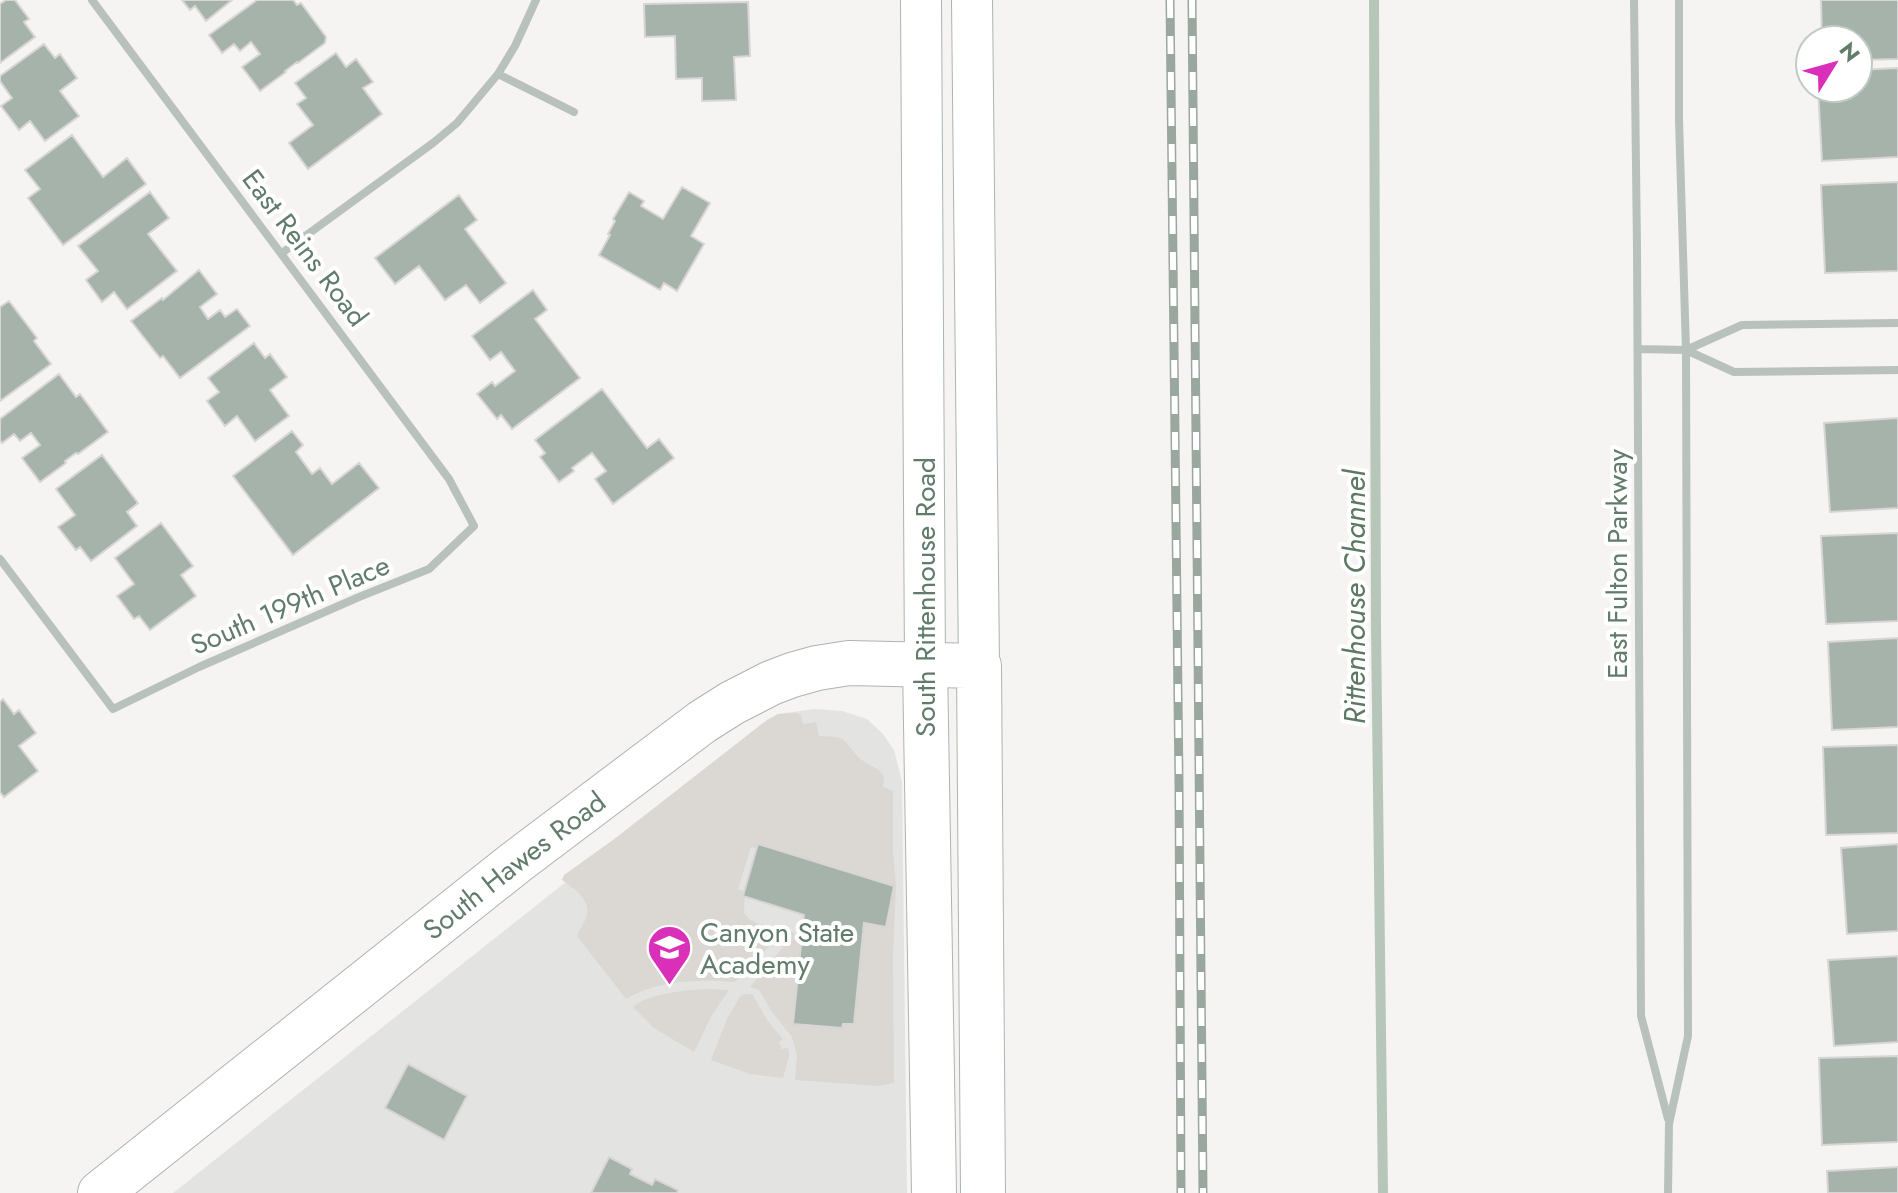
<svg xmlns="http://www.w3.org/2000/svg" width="1898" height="1193" font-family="Jost,sans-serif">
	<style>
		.built { fill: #e3e4e2 }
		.green { fill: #dbd7d2 }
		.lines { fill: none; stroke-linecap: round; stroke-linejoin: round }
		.stream { stroke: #b6c6b9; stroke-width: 10 }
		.building { fill: #a6b3ab; stroke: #d7d5d5; stroke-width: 2 }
		.secondary-casing { stroke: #aab6af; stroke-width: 42 }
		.primary-casing { stroke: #acb5b0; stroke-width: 46 }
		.street { stroke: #b8c1bb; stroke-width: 8 }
		.secondary { stroke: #fff; stroke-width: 40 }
		.primary { stroke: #fff; stroke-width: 44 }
		.rail-casing { stroke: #9aa79f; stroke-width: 9 }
		.rail { stroke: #fff; stroke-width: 6; stroke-dasharray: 18; stroke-linecap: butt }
		.labels { text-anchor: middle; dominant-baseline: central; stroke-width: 8; stroke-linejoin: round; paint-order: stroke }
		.street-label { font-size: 28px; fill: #627c6c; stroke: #fff }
		.poi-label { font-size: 28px; fill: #627c6c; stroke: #fff; text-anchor: start }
		.water-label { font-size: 30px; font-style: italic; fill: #5d7863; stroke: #fff }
	</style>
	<rect width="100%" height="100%" fill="#f6f3f3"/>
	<!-- built -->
	<path class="built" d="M815 709 842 711 867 719 883 734 894 750 902 782 907 1193H173L778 714Z"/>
	<!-- green -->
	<path class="green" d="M797 713 801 715 803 724 816 722 819 736 837 737 843 739 860 759 880 771 884 777 883 787 893 791V852L896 885 893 959 894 1083 878 1086 795 1080 797 1055 792 1037 772 1012 759 990 750 987 787 942 791 931 799 937H802L794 1024 842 1028 864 923 886 927 894 886 751 847 738 889 745 892 744 913 750 920 772 930 781 928 776 939 735 982C700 979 657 980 626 999L577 936C579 929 584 924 586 918 593 900 573 888 562 880L564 875 613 840 767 720 778 714Z
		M709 989 729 990 712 1015 694 1052 654 1028 633 1007C649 993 687 990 709 989Z
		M747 994H752L768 1021 783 1039 779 1042 782 1049 788 1048 789 1056 783 1078 750 1074 711 1060 727 1019 741 995Z"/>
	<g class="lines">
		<!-- stream -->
		<path class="stream" d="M1374 0 1376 630 1383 1193"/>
	</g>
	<!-- building -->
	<path class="building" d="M6 0H15L29 19 24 22 35 37 0 63V4Z
		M182 0H232L206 21 195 6 190 10Z
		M257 0H293L297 5 301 3 326 37 325 43 298 63 297 62 285 71 286 72 260 91 242 67 260 54 251 42 240 51 234 44 222 53 209 35Z
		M1821 0H1898V59L1858 60V40H1822Z
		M748 2 750 56 734 57 736 100 702 101V78L676 79 675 36 645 37 644 4Z
		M44 44 55 58 60 54 77 78 60 91 79 116 45 141 30 121 19 130 1 106 12 98 0 81V76Z
		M336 53 346 67 356 59 373 82 363 88 382 114 308 169 289 143 313 125 297 104 306 98 295 83Z
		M1898 68V157L1822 161 1818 88H1858V70Z
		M72 135 103 177 127 158 146 184 63 245 28 198 40 189 25 170Z
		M1898 182V271L1825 273 1821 185Z
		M682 187 710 203 691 236 704 244 677 291 664 283 660 290 599 255 610 235 608 234 615 221 613 219 629 192 644 201 641 206 663 219Z
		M150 192 169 218 148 234 177 271 127 309 114 292 102 302 86 280 98 271 78 246Z
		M459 195 477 220 465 229 506 283 480 303 466 285 445 300 419 266 395 284 375 258Z
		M199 270 217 294 200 307 208 319 220 310 225 317 237 309 250 326 180 378 163 356 160 358 131 321 162 298 163 300Z
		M533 290 547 310 535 319 580 378 512 429 501 415 497 419 477 394 492 382 495 386 515 371 501 352 490 360 472 336Z
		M9 301 37 338 34 341 51 364 0 401V307Z
		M254 343 265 358 270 354 287 377 270 390 289 416 255 441 237 416 225 426 207 401 219 392 208 378Z
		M59 374 76 397 80 394 108 432 78 454 76 453 65 461 66 463 40 482 22 458 40 445 31 433 20 441 14 434 2 443 0 440V419Z
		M602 389 647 448 659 439 674 458 613 504 595 479 606 471 592 453 572 468 574 471 559 482 540 457 545 453 535 440Z
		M1898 418V508L1830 512 1824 423Z
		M292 431 303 445 296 452 312 474 320 468 332 484 359 463 379 488 293 555 233 476Z
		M102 455 138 503 127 512 137 526 91 561 80 547 76 550 58 527 75 515 56 489Z
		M161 523 193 566 181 575 196 596 150 630 139 616 134 619 117 596 134 584 115 558Z
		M1898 533V621L1826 624 1821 536Z
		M1898 638V727L1832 730 1828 642Z
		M3 699 14 714 19 710 36 733 19 746 38 771 4 797 0 792V702Z
		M1898 745V833L1826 835 1823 747Z
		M758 844 894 886 886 927 864 923 854 1024H843L842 1028 793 1024 804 915 743 896Z
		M1898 844V931L1847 934 1841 848Z
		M1898 956V1042L1834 1046 1828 960Z
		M1898 1056V1142L1822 1145 1819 1058Z
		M408 1064 467 1096 444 1140 385 1108Z
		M609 1157 632 1169 630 1174 652 1185 655 1179 678 1190 677 1193H591Z
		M1898 1167V1193H1828L1827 1171Z"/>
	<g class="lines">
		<defs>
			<path id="secondary" d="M921 0 925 665
				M972 0 979 666"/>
			<g id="primary">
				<path d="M925 665 934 1193"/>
				<path id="s1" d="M100 1193 515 863 702 722 732 703 771 683 792 675 817 668 849 663 979 666 983 1193"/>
			</g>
		</defs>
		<!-- secondary casing -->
		<use href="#secondary" class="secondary-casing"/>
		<!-- primary casing -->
		<use href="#primary" class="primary-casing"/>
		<!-- street -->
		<path class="street" d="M1634 0 1637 248 1641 1016 1668 1119
			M498 74 574 112
			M282 253 433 143 457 123 498 74 515 46 536 0
			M1638 349 1686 350 1734 372 1898 370
			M1686 350 1742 325 1898 323
			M0 559 113 709 199 667 359 597 429 569 474 526 449 479 92 0
			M1668 1193 1669 1124 1688 1036 1686 350 1679 120V0"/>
		<!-- secondary -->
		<use href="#secondary" class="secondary"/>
		<!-- primary -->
		<use href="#primary" class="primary"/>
		<defs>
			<path id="rail" d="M1170 0 1179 784 1181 1193
				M1192 0 1203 1193"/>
		</defs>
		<!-- rail casing -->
		<use href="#rail" class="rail-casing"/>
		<!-- rail -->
		<use href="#rail" class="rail"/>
	</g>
	<!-- icons -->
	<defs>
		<symbol id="school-pin" viewBox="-11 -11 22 30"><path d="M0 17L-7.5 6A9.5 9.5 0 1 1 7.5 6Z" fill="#d92fb9" stroke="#fff"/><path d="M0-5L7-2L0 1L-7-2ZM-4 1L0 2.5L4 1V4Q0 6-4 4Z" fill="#fff"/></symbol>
	</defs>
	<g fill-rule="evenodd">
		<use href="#school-pin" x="644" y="922" width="51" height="69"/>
	</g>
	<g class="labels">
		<!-- street labels -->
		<g class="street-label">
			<text transform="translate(305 248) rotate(53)">East Reins Road</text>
			<text transform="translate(1617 564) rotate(-90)">East Fulton Parkway</text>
			<text transform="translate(925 597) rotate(-90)">South Rittenhouse Road</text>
			<text transform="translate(290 605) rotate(-23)">South 199th Place</text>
			<text stroke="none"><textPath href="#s1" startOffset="528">South Hawes Road</textPath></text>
		</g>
		<!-- poi labels -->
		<g class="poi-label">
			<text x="700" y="932">Canyon State<tspan x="700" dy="32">Academy</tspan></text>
		</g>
		<!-- water labels -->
		<g class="water-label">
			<text transform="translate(1354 597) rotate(-90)">Rittenhouse Channel</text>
		</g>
	</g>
	<!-- north arrow -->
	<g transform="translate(1834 64) rotate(53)"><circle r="38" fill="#ffffff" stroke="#c0cbc4" stroke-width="2"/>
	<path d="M0-6L14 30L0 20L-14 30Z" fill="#d92fb9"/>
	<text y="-12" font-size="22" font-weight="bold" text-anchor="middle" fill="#627c6c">N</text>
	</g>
</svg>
